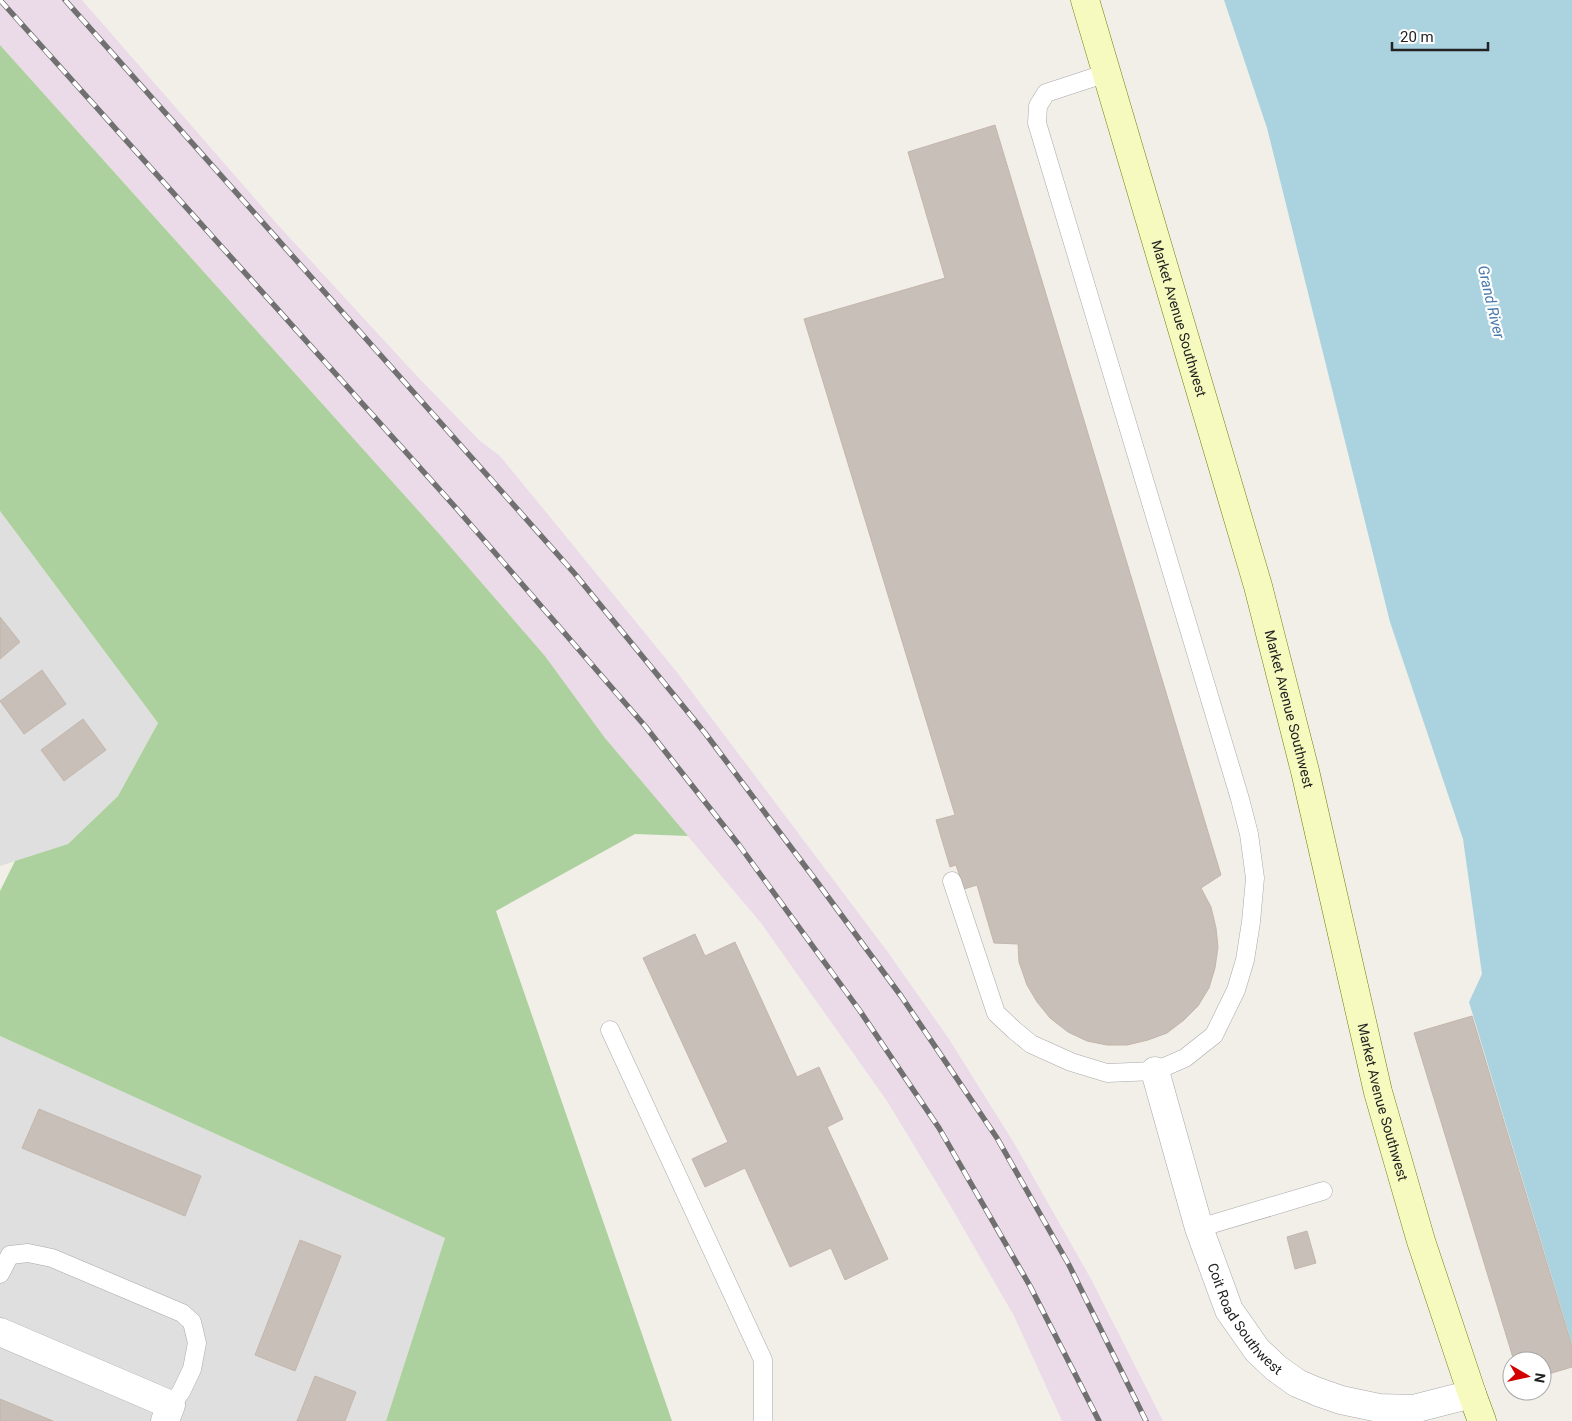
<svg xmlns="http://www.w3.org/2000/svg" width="1572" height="1421" font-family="Roboto,sans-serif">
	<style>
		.residential { fill: #e0dfdf }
		.industrial { fill: #ebdbe8 }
		.forest { fill: #add19e }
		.water { fill: #aad3df }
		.building { fill: #c7bfb8; stroke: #c4b6ab }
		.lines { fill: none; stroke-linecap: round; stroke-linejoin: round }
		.lane-casing { stroke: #a9a9a9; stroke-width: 19 }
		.street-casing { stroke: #a9a9a9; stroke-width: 29 }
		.secondary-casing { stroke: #707d05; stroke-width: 29 }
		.lane { stroke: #fff; stroke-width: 18 }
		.street { stroke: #fff; stroke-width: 28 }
		.secondary { stroke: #f7fabf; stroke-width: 28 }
		.rail-casing { stroke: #707070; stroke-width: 5.5 }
		.rail { stroke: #fff; stroke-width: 4; stroke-dasharray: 11; stroke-linecap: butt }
		.labels { text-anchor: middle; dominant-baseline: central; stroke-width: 4.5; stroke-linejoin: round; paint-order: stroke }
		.street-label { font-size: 14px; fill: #222; stroke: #fff }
		.water-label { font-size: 15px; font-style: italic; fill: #4a7aab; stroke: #fff }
	</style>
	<rect width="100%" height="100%" fill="#f2efe9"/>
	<!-- residential -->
	<path class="residential" d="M0 511 158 723 118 796 68 844 0 866Z
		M0 1036 445 1238 386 1421H0Z"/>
	<!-- industrial -->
	<path class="industrial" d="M0 0H82L278 225 414 373 479 440 500 456 676 671 887 951 949 1039 1014 1143 1091 1279 1163 1421H1062L1014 1316 950 1205 887 1101 761 923 605 738 545 656 442 537 0 45Z"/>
	<!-- forest -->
	<path class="forest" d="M0 45 442 537 545 656 605 738 688 836 635 834 496 911 672 1421H386L445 1238 0 1036V891L15 861 68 844 118 796 158 723 0 511Z"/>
	<!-- water -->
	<path class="water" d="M1224 0H1572V1344L1469 1002 1482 974 1463 839 1390 622 1267 128Z"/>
	<!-- building -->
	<path class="building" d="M995 125 1221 875 1201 888 1211 907 1216 928 1218 947 1215 968 1209 988 1198 1006 1184 1020 1167 1033 1148 1040 1127 1045H1107L1087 1041 1068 1032 1050 1018 1037 1002 1027 985 1019 962 1018 944 994 943 977 885 964 889 956 865 950 867 936 820 955 815 804 319 945 278 908 152Z
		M0 617 20 642 0 659Z
		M42 670 66 704 24 734 0 701Z
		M83 719 106 750 64 781 41 750Z
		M695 934 705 956 735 942 797 1077 819 1067 843 1119 827 1127 888 1259 845 1280 831 1248 790 1267 745 1168 705 1187 692 1159 728 1142 643 958Z
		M1472 1016 1572 1346V1367L1542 1376V1361H1514L1414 1033Z
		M39 1109 201 1176 185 1216 22 1148Z
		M1307 1231 1316 1263 1295 1269 1287 1237Z
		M300 1240 341 1256 295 1371 255 1355Z
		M315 1376 356 1392 345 1421H297Z
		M0 1399 53 1421H0Z"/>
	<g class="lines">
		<defs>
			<path id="lane" d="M952 881 996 1013 1014 1030 1031 1044 1071 1062 1107 1073 1155 1071 1185 1058 1214 1035 1236 990 1245 960 1251 922 1255 878 1249 834 1240 799 1037 123 1038 106 1046 93 1107 73
				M610 1030 763 1360V1421
				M1199 1228 1323 1191
				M0 1274 10 1255 28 1253 52 1258 182 1313 192 1322 197 1343 192 1369 181 1392 171 1405"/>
			<g id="street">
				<path id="s1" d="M1155 1071 1199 1228 1229 1310 1257 1350 1276 1368 1297 1383 1318 1392 1341 1400 1379 1408 1413 1409 1472 1394"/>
				<path d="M0 1332 171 1405 165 1421"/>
			</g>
			<g id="secondary">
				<path id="s2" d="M1085 0 1258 586 1305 771 1378 1092 1421 1241 1472 1394 1482 1421"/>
			</g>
		</defs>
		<!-- lane casing -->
		<use href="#lane" class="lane-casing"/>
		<!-- street casing -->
		<use href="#street" class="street-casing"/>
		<!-- secondary casing -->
		<use href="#secondary" class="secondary-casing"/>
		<!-- lane -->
		<use href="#lane" class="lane"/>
		<!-- street -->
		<use href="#street" class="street"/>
		<!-- secondary -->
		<use href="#secondary" class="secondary"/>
		<defs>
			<path id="rail" d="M0 0 457 509 645 726 739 845 860 1011 939 1128 1030 1286 1099 1421
				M65 0 575 574 705 733 817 882 901 996 997 1138 1069 1265 1146 1421"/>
		</defs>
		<!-- rail casing -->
		<use href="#rail" class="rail-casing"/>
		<!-- rail -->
		<use href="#rail" class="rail"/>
	</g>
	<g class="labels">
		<!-- street labels -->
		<g class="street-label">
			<text stroke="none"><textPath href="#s2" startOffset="332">Market Avenue Southwest</textPath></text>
			<text stroke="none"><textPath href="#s2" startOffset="738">Market Avenue Southwest</textPath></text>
			<text stroke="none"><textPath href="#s2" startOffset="1142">Market Avenue Southwest</textPath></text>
			<text stroke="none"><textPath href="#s1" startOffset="266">Coit Road Southwest</textPath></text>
		</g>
		<!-- water labels -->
		<g class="water-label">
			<text transform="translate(1491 302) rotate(77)">Grand River</text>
		</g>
	</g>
	<!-- north arrow -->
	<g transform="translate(1527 1376) rotate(99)"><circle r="24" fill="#ffffff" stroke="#a7a7a7"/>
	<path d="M0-4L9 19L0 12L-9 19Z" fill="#d40000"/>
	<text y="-8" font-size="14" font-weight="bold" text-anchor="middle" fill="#222222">N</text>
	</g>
	<!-- scale -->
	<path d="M1392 42v8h96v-8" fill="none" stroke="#222222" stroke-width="2.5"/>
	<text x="1400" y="42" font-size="15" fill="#222222" stroke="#ffffff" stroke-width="4" paint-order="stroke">20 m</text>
</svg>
